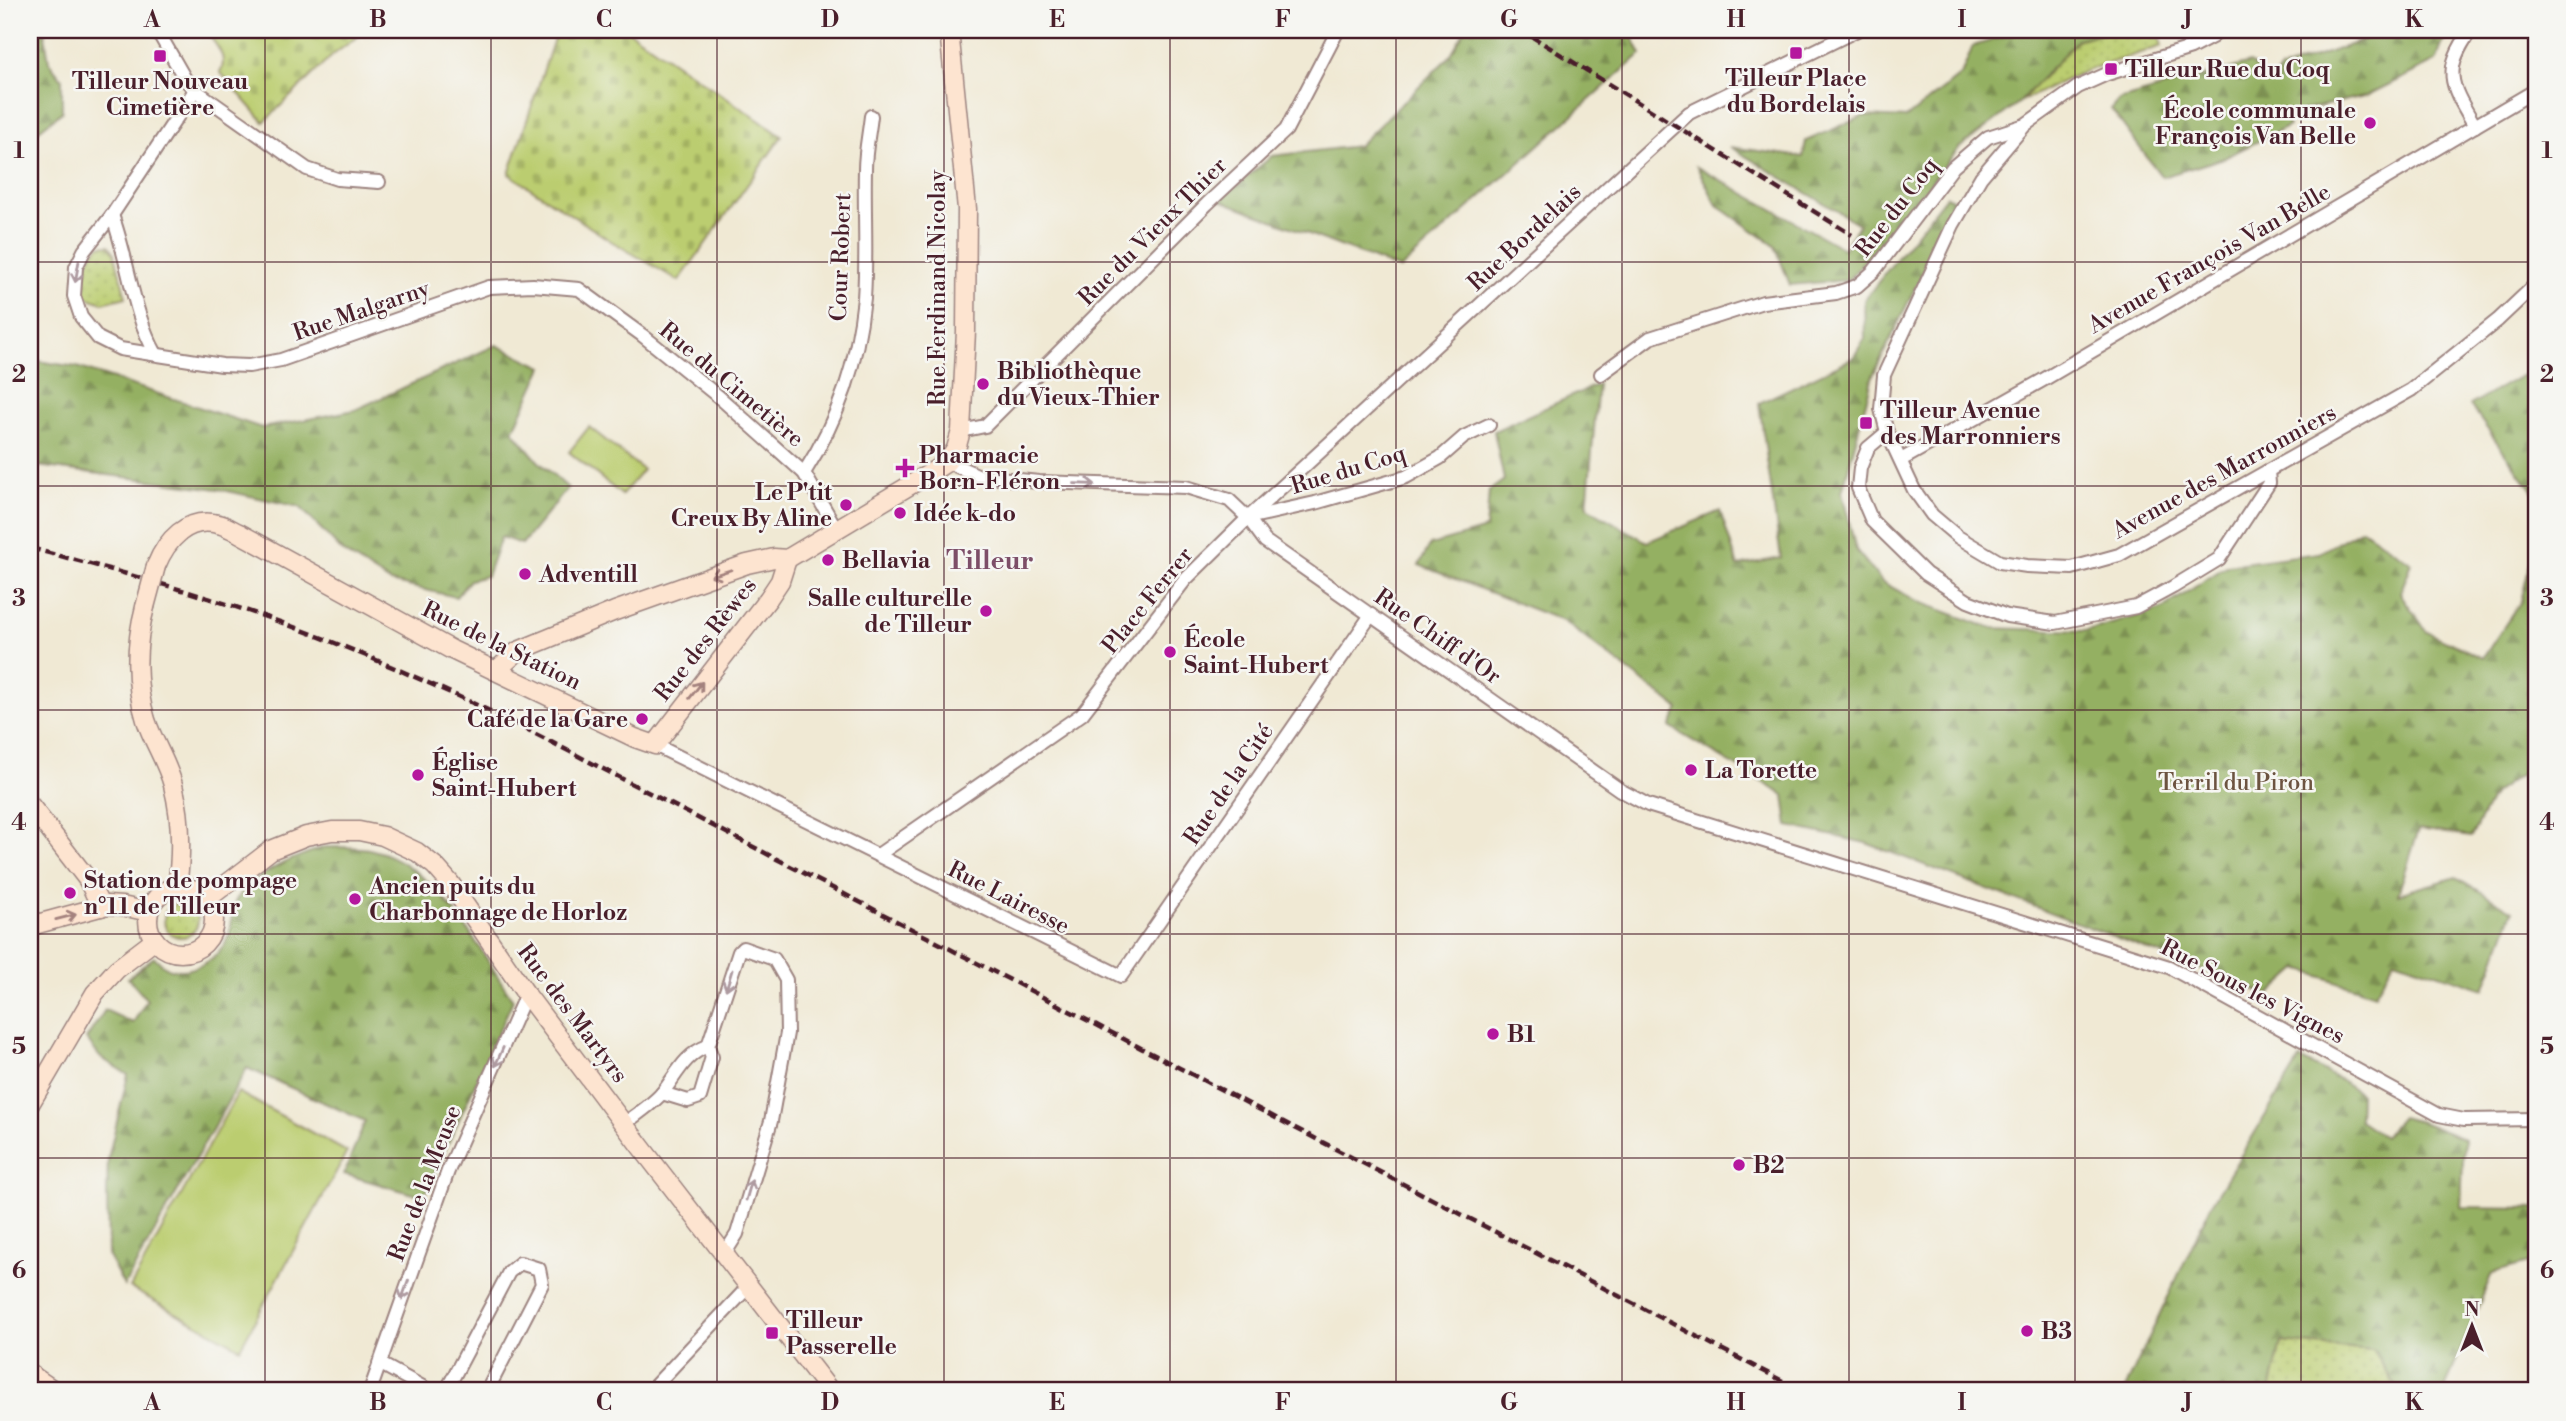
<svg xmlns="http://www.w3.org/2000/svg" width="2566" height="1421" viewBox="0 0 2566 1421" font-family="'Libre Bodoni',serif">
<style>
.grass{fill:url(#grass-dots);stroke:#82764e;stroke-width:2}
.forest{fill:url(#forest-firs);stroke:#6f6846;stroke-width:2}
.cemetery{fill:url(#cemetery-stones);stroke:#82764e;stroke-width:2}
.garden{fill:#bbcd70;stroke:#82764e;stroke-width:2}
.lines{fill:none;stroke-linecap:round;stroke-linejoin:round}
.street-casing{stroke:#9d8480;stroke-width:16}
.secondary-casing{stroke:#9d8480;stroke-width:21}
.street{stroke:#fff;stroke-width:12}
.secondary{stroke:#fde4d0;stroke-width:18}
.rail{stroke:#4a1f2b;stroke-width:4.5;stroke-dasharray:10 5;stroke-linecap:butt}
.secondary-bridge-casing{stroke:#9d8480;stroke-width:21;stroke-linecap:butt}
.secondary-bridge{stroke:#fde4d0;stroke-width:18}
.oneway{stroke:#ae9aa0}
.oneway2{stroke:#a4827e}
.grid{fill:none;stroke:#4a1f2b;stroke-width:2;stroke-opacity:0.55}
.poi-dot{fill:#b5179e;stroke:#f6f6f2;stroke-width:2.5}
.labels{text-anchor:middle;stroke-width:5;stroke-linejoin:round;paint-order:stroke}
.poi-label{font-size:23px;font-weight:bold;fill:#4a1f2b;stroke:#f6f6f2;text-anchor:start}
.street-label{font-size:23px;fill:#4a1f2b;stroke:#f6f6f2}
.park-label{font-size:23px;fill:#6c5340;stroke:#f6f6f2}
.quarter-label{font-size:26px;font-weight:bold;fill:#7d4e68;stroke:#f6f6f2}
.neatline{fill:none;stroke:#4a1f2b;stroke-width:2.5}
.grid-label{font-size:23px;text-anchor:middle;font-weight:bold;fill:#4a1f2b}
</style>
<defs>
<pattern id="grass-dots" width="8" height="8" patternUnits="userSpaceOnUse" patternTransform="scale(1.75)"><rect width="8" height="8" fill="#bbcd70"/><path d="M2 2h.1M6 6h.1" fill="none" stroke="#a2b061" stroke-width="1.8" stroke-linecap="round"/></pattern>
<pattern id="forest-firs" width="22" height="20" patternUnits="userSpaceOnUse" patternTransform="scale(1.75)"><rect width="22" height="20" fill="#94b062"/><path d="M5 1l3.5 6h-7zM16 11l3.5 6h-7z" fill="#7b8f51"/></pattern>
<pattern id="cemetery-stones" width="16" height="16" patternUnits="userSpaceOnUse" patternTransform="scale(1.75)"><rect width="16" height="16" fill="#bbcd70"/><path d="M2 7V4a2 2 0 0 1 4 0v3zM10 15v-3a2 2 0 0 1 4 0v3z" fill="#a2b061"/></pattern>
</defs>
<rect width="100%" height="100%" fill="#f6f6f2"/>
<filter id="ink" filterUnits="userSpaceOnUse"><feTurbulence type="fractalNoise" baseFrequency=".0143" numOctaves="2"/><feDisplacementMap in="SourceGraphic" scale="14" xChannelSelector="R" yChannelSelector="G"/><feConvolveMatrix kernelMatrix="1 2 1 2 8 2 1 2 1" color-interpolation-filters="sRGB"/></filter>
<filter id="wash" filterUnits="userSpaceOnUse"><feTurbulence type="fractalNoise" baseFrequency=".00686" numOctaves="4" result="noise"/><feDisplacementMap in="SourceGraphic" scale="28" xChannelSelector="R" yChannelSelector="G"/><feGaussianBlur stdDeviation="1.57" result="paint"/><feColorMatrix in="noise" values="0 0 0 0 0 0 0 0 0 0 0 0 0 0 0 0 0 1.4 0 .05"/><feComposite in="paint" operator="in"/></filter>
<g filter="url(#wash)">
<rect width="100%" height="100%" fill="#f0e9d4"/>
<g class="grass">
<path d="M 2119,30 L 2160,39 L 2162,46 L 2085,71 L 2021,101 L 2078,39 Z"/>
<path d="M 109,245 L 114,252 L 126,297 L 103,303 L 83,296 C 84,277 85,260 99,246 Z"/>
<circle cx="181" cy="920" r="17"/>
<path d="M 2281,1342 L 2373,1350 L 2399,1391 L 2270,1391 Z"/>
</g>
<g class="forest">
<path d="M 30,30 L 44,30 L 49,62 L 62,79 L 62,112 L 30,137 L 30,77 L 34,75 L 30,68 Z"/>
<path d="M 1465,30 L 1629,30 L 1641,54 L 1400,269 L 1220,200 L 1272,156 L 1358,146 L 1450,56 Z"/>
<path d="M 2019,30 L 2119,30 L 2078,39 L 2021,101 L 1959,148 L 1902,218 L 1848,280 L 1790,285 L 1775,246 L 1717,205 L 1697,167 L 1844,249 L 1859,224 L 1730,147 L 1803,157 L 1806,141 L 1864,116 L 1906,118 L 1961,75 L 1973,46 L 2016,33 Z"/>
<path d="M 2381,30 L 2453,30 L 2442,45 L 2436,61 L 2368,95 L 2305,110 L 2286,119 L 2289,126 L 2224,158 L 2162,177 L 2111,109 L 2119,100 L 2250,63 L 2272,79 L 2281,69 L 2361,41 Z"/>
<path d="M 1946,196 L 1957,201 L 1873,375 L 1842,492 L 1856,550 L 1882,582 L 1917,601 L 1990,628 L 2087,631 L 2162,609 L 2228,565 L 2319,553 L 2362,529 L 2412,563 L 2400,593 L 2427,632 L 2483,658 L 2521,601 L 2536,540 L 2536,764 L 2494,793 L 2471,837 L 2419,829 L 2398,894 L 2456,877 L 2513,911 L 2484,989 L 2395,959 L 2375,994 L 2298,969 L 2269,995 L 1866,843 L 1788,826 L 1784,795 L 1670,727 L 1679,709 L 1563,621 L 1419,565 L 1430,545 L 1486,529 L 1489,491 L 1504,480 L 1494,431 L 1598,384 L 1587,507 L 1647,542 L 1720,511 L 1738,566 L 1781,558 L 1759,403 L 1853,358 L 1865,338 L 1864,300 Z"/>
<path d="M 496,345 L 543,367 L 513,431 L 538,461 L 568,488 L 522,544 L 501,537 L 487,576 L 470,580 L 456,597 L 390,582 L 343,552 L 300,507 L 218,489 L 30,465 L 30,360 L 77,367 L 262,428 L 355,410 Z"/>
<path d="M 2536,375 L 2536,506 L 2534,493 L 2470,405 L 2521,376 Z"/>
<path d="M 325,847 C 340,848 359,846 373,850 C 438,866 478,948 513,1000 L 424,1197 L 344,1174 L 365,1121 L 247,1068 L 124,1286 L 108,1255 L 107,1192 L 108,1159 L 128,1075 L 100,1057 L 86,1039 L 105,1010 L 133,1023 L 147,1000 L 128,978 L 154,957 C 159,961 165,968 171,969 C 194,974 219,959 228,938 C 236,919 224,910 245,889 C 268,867 296,857 325,847 Z"/>
<path d="M 2300,1059 L 2346,1083 L 2360,1094 L 2359,1120 L 2384,1137 L 2401,1117 L 2418,1121 L 2464,1139 L 2461,1207 L 2536,1208 L 2536,1261 L 2492,1273 L 2444,1391 L 2399,1391 L 2373,1350 L 2281,1342 L 2270,1391 L 2124,1391 L 2213,1201 Z"/>
</g>
<g class="cemetery">
<path d="M 205,30 L 366,30 L 333,55 L 264,122 L 220,72 C 230,57 213,42 205,30 Z"/>
<path d="M 557,30 L 627,30 L 782,136 L 679,281 L 611,241 L 509,174 Z"/>
</g>
<g class="garden">
<path d="M 589,427 L 643,470 L 622,495 L 569,452 Z"/>
<path d="M 238,1092 L 347,1152 L 240,1348 L 130,1288 Z"/>
</g>
</g>
<g filter="url(#ink)">
<g class="lines">
<g class="street-casing">
<g id="street">
<path d="M 157,30 L 185,79 L 195,90 L 307,169 L 337,179 L 379,182"/>
<path d="M 2220,30 L 2212,37 L 2191,48 L 2107,74 L 2078,87 L 2025,125 L 1981,177 L 1953,225 L 1884,375 L 1881,409 L 1887,432 L 1914,490 L 1932,515 L 1958,537 L 2000,562 L 2027,566 L 2072,568 L 2119,555 L 2411,390 L 2498,320 L 2536,284"/>
<path d="M 2471,30 C 2441,72 2451,85 2475,126"/>
<path d="M 195,90 L 112,215 L 84,251 L 76,267 L 74,296 L 81,317 L 98,338 L 120,349 L 222,365 L 249,366 L 281,360 L 489,287 L 533,285 L 579,289 L 642,335 L 719,397 L 804,473 L 837,530"/>
<path d="M 112,215 C 129,261 132,312 156,354"/>
<path d="M 1601,374 L 1650,338 L 1763,302 L 1836,293 L 1857,286 L 1874,271 L 1953,167 L 1988,137 L 2022,126"/>
<path d="M 961,431 L 985,426 L 1207,204 L 1286,130 L 1338,30"/>
<path d="M 1887,432 L 1868,448 L 1860,468 L 1858,488 L 1872,521 L 1926,574 L 1968,601 L 2007,616 L 2055,623 L 2136,607 L 2173,587 L 2219,559 L 2269,483 L 2268,471"/>
<path d="M 1901,460 L 2043,380 L 2536,90"/>
<path d="M 947,462 L 980,476 L 1039,482 L 1186,487 L 1229,500 L 1248,518 L 1265,541 L 1620,790 L 1648,805 L 2169,967 L 2439,1115 L 2464,1120 L 2536,1119"/>
<path d="M 804,473 C 840,416 857,364 864,298 C 867,255 864,212 865,169 C 865,152 869,134 871,116"/>
<path d="M 1252,517 L 1315,503 L 1406,477 L 1440,458 L 1464,437 L 1489,425"/>
<path d="M 655,745 L 1121,976 L 1371,615"/>
<path d="M 878,855 L 1082,714 L 1185,580 L 1248,518 L 1689,113 L 1857,30"/>
<path d="M 662,1093 L 688,1101 L 700,1097 L 712,1057 L 708,1046"/>
<path d="M 624,1124 C 637,1114 653,1104 663,1092 C 677,1074 685,1054 708,1046 L 739,952 L 743,948 L 774,959 L 786,980 L 787,1033 L 771,1121 L 737,1234 L 725,1253"/>
<path d="M 379,1363 L 430,1391"/>
<path d="M 370,1391 L 448,1171 L 526,994"/>
<path d="M 446,1391 L 509,1272 L 520,1263 L 539,1269 L 542,1284 L 487,1391"/>
<path d="M 650,1391 L 749,1286"/>
</g>
</g>
<g class="secondary-casing">
<g id="secondary">
<path d="M 156,566 C 166,541 187,516 218,524 C 225,525 232,530 239,533 L 452,650 L 635,738 L 655,745 L 768,599 L 780,581 L 787,559"/>
<path d="M 145,607 C 135,645 134,682 146,720 C 153,742 167,762 173,785 C 182,820 182,852 177,887"/>
<path d="M 497,670 L 518,651 L 615,611 L 747,564 L 774,558 L 787,559 L 927,475 L 947,462 L 956,449 L 961,431 L 966,331 L 967,209 L 949,30"/>
<path d="M 30,805 L 88,880 L 101,907"/>
<circle cx="181" cy="920" r="33"/>
<path d="M 207,899 L 271,850 L 306,836 L 332,831 L 359,831 L 383,836 L 417,852 L 435,866 L 450,883 L 526,994 L 641,1147 L 830,1391"/>
<path d="M 30,926 L 107,905 L 122,906 L 149,912"/>
<path d="M 30,1104 L 95,993 L 117,969 L 155,940"/>
<path d="M 30,1374 L 55,1391"/>
</g>
</g>
<use href="#street" class="street"/>
<use href="#secondary" class="secondary"/>
<g class="rail">
<path d="M 1531,36 L 1852,235"/>
<path d="M 30,548 C 133,575 236,603 335,643 C 392,666 449,692 505,718 L 1802,1391"/>
<path d="M 2535,670 L 2536,671"/>
</g>
<g class="secondary-bridge-casing">
<path id="secondary-bridge" d="M 145,607 L 156,566"/>
</g>
<use href="#secondary-bridge" class="secondary-bridge"/>
</g>
<defs><path id="oneway-shaft" d="M-6 0H5M1.5-3L5.5 0L1.5 3" fill="none" stroke-width="1.6" stroke-linecap="round" stroke-linejoin="round" transform="scale(1.75)"/></defs>
<g class="oneway">
<use href="#oneway-shaft" transform="translate(77 272) rotate(100)"/>
<use href="#oneway-shaft" transform="translate(1085 484) rotate(2)"/>
<use href="#oneway-shaft" transform="translate(729 980) rotate(107)"/>
<use href="#oneway-shaft" transform="translate(499 1057) rotate(114)"/>
<use href="#oneway-shaft" transform="translate(749 1190) rotate(-74)"/>
<use href="#oneway-shaft" transform="translate(405 1290) rotate(110)"/>
</g>
<g class="oneway2">
<use href="#oneway-shaft" transform="translate(721 573) rotate(162)"/>
<use href="#oneway-shaft" transform="translate(696 690) rotate(-52)"/>
<use href="#oneway-shaft" transform="translate(66 917) rotate(-14)"/>
</g>
</g>
<path class="grid" d="M 265,30 L 265,1391M 491,30 L 491,1391M 717,30 L 717,1391M 944,30 L 944,1391M 1170,30 L 1170,1391M 1396,30 L 1396,1391M 1622,30 L 1622,1391M 1849,30 L 1849,1391M 2075,30 L 2075,1391M 2301,30 L 2301,1391M 30,262 L 2536,262M 30,486 L 2536,486M 30,710 L 2536,710M 30,934 L 2536,934M 30,1158 L 2536,1158"/>
<g class="poi-dot">
<rect x="1789" y="46" width="14" height="14" rx="3.5"/>
<rect x="153" y="49" width="14" height="14" rx="3.5"/>
<rect x="2104" y="62" width="14" height="14" rx="3.5"/>
<circle cx="2370" cy="123" r="7"/>
<circle cx="983" cy="384" r="7"/>
<rect x="1859" y="416" width="14" height="14" rx="3.5"/>
<path d="M901.5 457.5h7v7h7v7h-7v7h-7v-7h-7v-7h7z"/>
<circle cx="846" cy="505" r="7"/>
<circle cx="900" cy="513" r="7"/>
<circle cx="828" cy="560" r="7"/>
<circle cx="525" cy="574" r="7"/>
<circle cx="986" cy="611" r="7"/>
<circle cx="1170" cy="652" r="7"/>
<circle cx="642" cy="719" r="7"/>
<circle cx="1691" cy="770" r="7"/>
<circle cx="418" cy="775" r="7"/>
<circle cx="70" cy="893" r="7"/>
<circle cx="355" cy="899" r="7"/>
<circle cx="1493" cy="1034" r="7"/>
<circle cx="1739" cy="1165" r="7"/>
<circle cx="2027" cy="1331" r="7"/>
<rect x="765" y="1326" width="14" height="14" rx="3.5"/>
</g>
<g class="labels">
<g class="poi-label">
<text x="2125" y="77">Tilleur Rue du Coq</text>
<text x="1796" y="86" text-anchor="middle">Tilleur Place<tspan x="1796" dy="26">du Bordelais</tspan></text>
<text x="160" y="89" text-anchor="middle">Tilleur Nouveau<tspan x="160" dy="26">Cimetière</tspan></text>
<text x="2356" y="118" text-anchor="end">École communale<tspan x="2356" dy="26">François Van Belle</tspan></text>
<text x="997" y="379">Bibliothèque<tspan x="997" dy="26">du Vieux-Thier</tspan></text>
<text x="1880" y="418">Tilleur Avenue<tspan x="1880" dy="26">des Marronniers</tspan></text>
<text x="919" y="463">Pharmacie<tspan x="919" dy="26">Born-Fléron</tspan></text>
<text x="832" y="500" text-anchor="end">Le P'tit<tspan x="832" dy="26">Creux By Aline</tspan></text>
<text x="914" y="521">Idée k-do</text>
<text x="842" y="568">Bellavia</text>
<text x="539" y="582">Adventill</text>
<text x="972" y="606" text-anchor="end">Salle culturelle<tspan x="972" dy="26">de Tilleur</tspan></text>
<text x="1184" y="647">École<tspan x="1184" dy="26">Saint-Hubert</tspan></text>
<text x="628" y="727" text-anchor="end">Café de la Gare</text>
<text x="432" y="770">Église<tspan x="432" dy="26">Saint-Hubert</tspan></text>
<text x="1705" y="778">La Torette</text>
<text x="84" y="888">Station de pompage<tspan x="84" dy="26">n°11 de Tilleur</tspan></text>
<text x="369" y="894">Ancien puits du<tspan x="369" dy="26">Charbonnage de Horloz</tspan></text>
<text x="1507" y="1042">B1</text>
<text x="1753" y="1173">B2</text>
<text x="786" y="1328">Tilleur<tspan x="786" dy="26">Passerelle</tspan></text>
<text x="2041" y="1339">B3</text>
</g>
<g class="street-label">
<text transform="translate(1896 207) rotate(-52)" y="8">Rue du Coq</text>
<text transform="translate(1152 231) rotate(-45)" y="8">Rue du Vieux Thier</text>
<text transform="translate(1524 237) rotate(-43)" y="8">Rue Bordelais</text>
<text transform="translate(840 257) rotate(-88)" y="8">Cour Robert</text>
<text transform="translate(2209 258) rotate(-30)" y="8">Avenue François Van Belle</text>
<text transform="translate(937 288) rotate(-90)" y="8">Rue Ferdinand Nicolay</text>
<text transform="translate(361 310) rotate(-19)" y="8">Rue Malgarny</text>
<text transform="translate(732 384) rotate(40)" y="8">Rue du Cimetière</text>
<text transform="translate(1348 469) rotate(-17)" y="8">Rue du Coq</text>
<text transform="translate(2224 471) rotate(-29)" y="8">Avenue des Marronniers</text>
<text transform="translate(1147 600) rotate(-51)" y="8">Place Ferrer</text>
<text transform="translate(1438 636) rotate(35)" y="8">Rue Chiff d'Or</text>
<text transform="translate(705 639) rotate(-52)" y="8">Rue des Rèwes</text>
<text transform="translate(502 645) rotate(26)" y="8">Rue de la Station</text>
<text transform="translate(1228 784) rotate(-56)" y="8">Rue de la Cité</text>
<text transform="translate(1009 897) rotate(27)" y="8">Rue Lairesse</text>
<text transform="translate(2253 991) rotate(27)" y="8">Rue Sous les Vignes</text>
<text transform="translate(573 1013) rotate(53)" y="8">Rue des Martyrs</text>
<text transform="translate(424 1183) rotate(-69)" y="8">Rue de la Meuse</text>
</g>
<g class="park-label">
<text x="2236" y="790">Terril du Piron</text>
</g>
<g class="quarter-label">
<text x="990" y="569">Tilleur</text>
</g>
</g>
<rect width="2566" height="1421" fill="none" stroke="#f6f6f2" stroke-width="77"/>
<g transform="translate(2472 1326)" stroke="#f6f6f2" stroke-width="5" paint-order="stroke">
<path d="M0-5L12 26L0 18L-12 26Z" fill="#4a1f2b"/>
<text y="-10" font-size="19" font-weight="bold" text-anchor="middle" fill="#4a1f2b">N</text>
</g>
<rect x="38" y="38" width="2490" height="1344" class="neatline"/>
<g class="grid-label">
<text x="152" y="27">A</text>
<text x="378" y="27">B</text>
<text x="604" y="27">C</text>
<text x="830" y="27">D</text>
<text x="1057" y="27">E</text>
<text x="1283" y="27">F</text>
<text x="1509" y="27">G</text>
<text x="1736" y="27">H</text>
<text x="1962" y="27">I</text>
<text x="2188" y="27">J</text>
<text x="2414" y="27">K</text>
<text x="19" y="158">1</text>
<text x="2547" y="158">1</text>
<text x="19" y="382">2</text>
<text x="2547" y="382">2</text>
<text x="19" y="606">3</text>
<text x="2547" y="606">3</text>
<text x="19" y="830">4</text>
<text x="2547" y="830">4</text>
<text x="19" y="1054">5</text>
<text x="2547" y="1054">5</text>
<text x="19" y="1278">6</text>
<text x="2547" y="1278">6</text>
<text x="152" y="1410">A</text>
<text x="378" y="1410">B</text>
<text x="604" y="1410">C</text>
<text x="830" y="1410">D</text>
<text x="1057" y="1410">E</text>
<text x="1283" y="1410">F</text>
<text x="1509" y="1410">G</text>
<text x="1736" y="1410">H</text>
<text x="1962" y="1410">I</text>
<text x="2188" y="1410">J</text>
<text x="2414" y="1410">K</text>
</g>
</svg>
